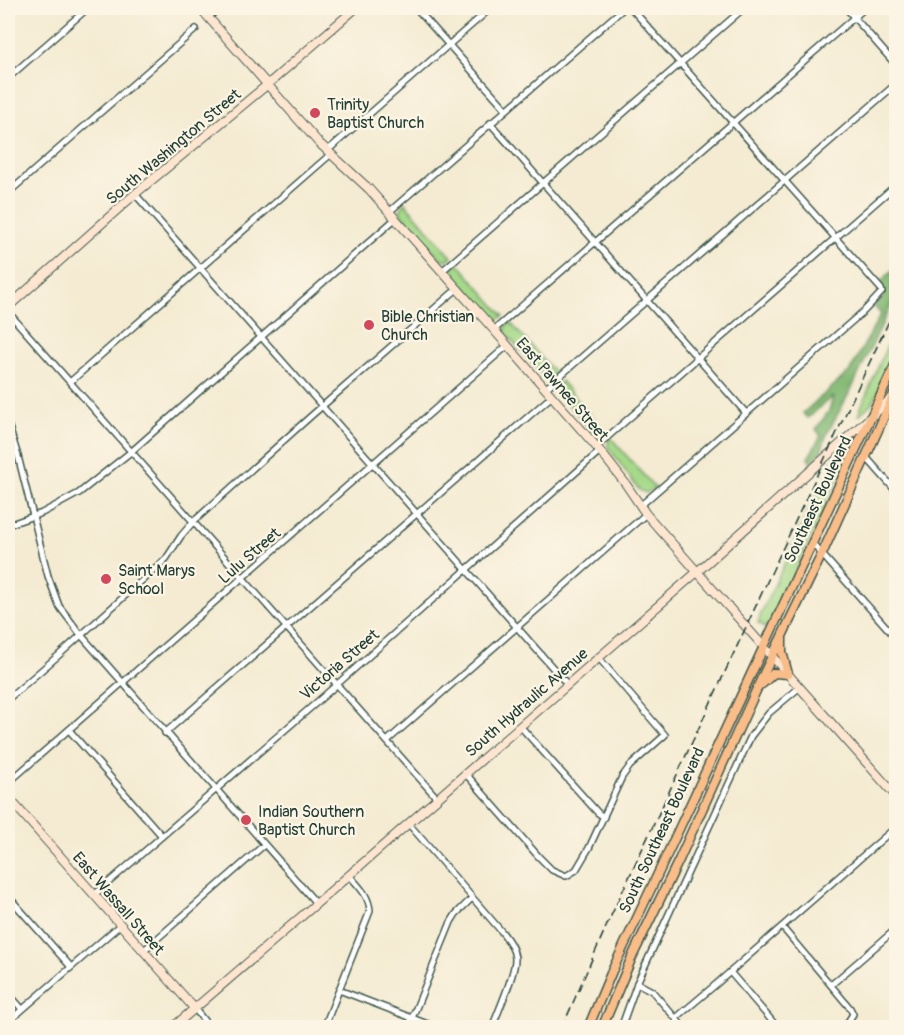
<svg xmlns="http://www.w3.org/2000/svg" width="904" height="1035" viewBox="0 0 904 1035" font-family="Pangolin,sans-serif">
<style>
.green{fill:#a6d989;stroke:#628b5e;stroke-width:1.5}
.forest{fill:#84b975;stroke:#527b54;stroke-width:1.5}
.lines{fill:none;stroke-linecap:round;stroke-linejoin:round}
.street-casing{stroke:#3f574c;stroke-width:8}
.secondary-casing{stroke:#3f574c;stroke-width:10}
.primary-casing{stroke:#3f574c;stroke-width:11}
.street{stroke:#fff;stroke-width:5}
.secondary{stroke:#fde5d0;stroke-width:8}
.primary{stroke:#f9bd89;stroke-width:8}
.rail{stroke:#1f3d34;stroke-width:1.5;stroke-dasharray:9 4.5;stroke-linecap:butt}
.poi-dot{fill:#d1495b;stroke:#fcf5e5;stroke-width:2}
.labels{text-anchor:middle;stroke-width:4.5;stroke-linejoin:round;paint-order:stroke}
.poi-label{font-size:16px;fill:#1f3d34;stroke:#fcf5e5;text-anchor:start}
.street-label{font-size:16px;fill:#1f3d34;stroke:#fcf5e5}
</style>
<rect width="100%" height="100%" fill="#fcf5e5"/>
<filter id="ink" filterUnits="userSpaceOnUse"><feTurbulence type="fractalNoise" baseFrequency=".0167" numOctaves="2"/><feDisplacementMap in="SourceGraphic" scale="12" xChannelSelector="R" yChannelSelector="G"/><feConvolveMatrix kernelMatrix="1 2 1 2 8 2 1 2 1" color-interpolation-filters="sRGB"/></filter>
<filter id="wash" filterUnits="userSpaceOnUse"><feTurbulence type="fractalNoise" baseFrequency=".008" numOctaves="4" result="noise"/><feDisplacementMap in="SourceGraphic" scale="24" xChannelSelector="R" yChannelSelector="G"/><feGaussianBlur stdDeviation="1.35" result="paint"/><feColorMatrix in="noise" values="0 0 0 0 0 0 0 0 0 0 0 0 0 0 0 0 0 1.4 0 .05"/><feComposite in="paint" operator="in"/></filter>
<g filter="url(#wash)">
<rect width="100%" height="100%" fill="#f4ebd2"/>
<g class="green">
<path d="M 405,203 L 452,257 L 447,260 L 441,259 L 402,215 L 400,210 Z"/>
<path d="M 457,262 L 504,316 L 496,320 L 493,318 L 454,275 L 452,268 Z"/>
<path d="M 509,321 L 557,375 L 549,379 L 546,379 L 507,335 L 505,329 Z"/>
<path d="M 896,325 L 896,349 L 877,395 L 871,404 L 859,415 L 859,412 C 872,383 883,354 896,325 Z"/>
<path d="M 561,381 L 606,433 L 602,435 L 595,435 L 559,393 L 557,387 Z"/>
<path d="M 611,438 L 655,488 L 646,493 L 639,490 L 608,447 L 608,441 Z"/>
<path d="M 857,440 L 769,626 L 764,628 L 763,625 L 758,623 L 761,613 L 817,495 L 822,488 L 833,465 L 830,463 L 854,441 Z"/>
</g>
<path class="forest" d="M 896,267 L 896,294 L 853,386 L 826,436 L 821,452 L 811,462 L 808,458 L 821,436 L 816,429 L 829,411 L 833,397 C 823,402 817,412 807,418 L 803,413 L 850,371 L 881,314 L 874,306 L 883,297 L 884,293 L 880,282 Z"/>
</g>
<g filter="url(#ink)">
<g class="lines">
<g class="street-casing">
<g id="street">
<path d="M 416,8 L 506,109"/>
<path d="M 631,8 L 881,289 L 882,292 L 865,310 L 640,506"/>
<path d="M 846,8 L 896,65"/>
<path d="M 208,17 L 220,8"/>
<path d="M 8,78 L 88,8"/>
<path d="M 490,123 L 746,413"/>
<path d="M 327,151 L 491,8"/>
<path d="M 8,193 L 196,29"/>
<path d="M 135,194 L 567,684"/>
<path d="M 389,212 L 624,8"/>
<path d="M 442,271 L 744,8"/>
<path d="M 8,312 L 437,798"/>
<path d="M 494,330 L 865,8"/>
<path d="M 70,382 L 331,154"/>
<path d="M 545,389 L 896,84"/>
<path d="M 8,424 L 18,456 L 48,576 L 59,606 L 81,635 L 316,903"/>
<path d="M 596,447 L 896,185"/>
<path d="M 866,457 L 896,491"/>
<path d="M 8,525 L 42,513 L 79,493 L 132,451 L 395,219"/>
<path d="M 812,543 L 896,638"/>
<path d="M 8,699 L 59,655 L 166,559 L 181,536 L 193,522 L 311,416 L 457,289"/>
<path d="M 520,726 L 598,813 L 604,817"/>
<path d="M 69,730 L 162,836"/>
<path d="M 165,733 L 552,396"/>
<path d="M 387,741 L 646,514"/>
<path d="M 465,773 L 539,857 L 552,870 L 566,876 L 576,870 L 589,848 L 622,777 L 630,766 L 665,735 L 598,657"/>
<path d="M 8,783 L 507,346"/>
<path d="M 408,823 L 502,932 C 508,940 514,948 515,958 C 516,973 498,1011 492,1028"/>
<path d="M 94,895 L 316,703 L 600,451"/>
<path d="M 8,896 L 71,967"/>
<path d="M 782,927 L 850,1008 L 853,1014 L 844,1028"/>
<path d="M 143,951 L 264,845"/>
<path d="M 730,972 L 778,1028"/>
<path d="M 637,983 L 652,991 L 684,1028"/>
<path d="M 831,985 L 896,929"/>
<path d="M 339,990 L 438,1028"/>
<path d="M 8,993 L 22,1009"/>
<path d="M 194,1008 L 210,1028"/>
<path d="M 676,1018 L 714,986 L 896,827"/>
<path d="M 8,1022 L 120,925"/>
<path d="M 324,1028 L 370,911 C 369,895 359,887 349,875"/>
<path d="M 408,1028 L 451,922 L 456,914 L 472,898"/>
<path d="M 621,1028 L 637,983 L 751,736 L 769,713 L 800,687"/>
</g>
</g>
<g class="secondary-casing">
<g id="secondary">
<path d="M 200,8 L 318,142 L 369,189 L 494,330 L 600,451 L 625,483 L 646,514 L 896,796"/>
<path d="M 8,307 L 135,194 L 267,85 L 356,8"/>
<path d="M 8,797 L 194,1008"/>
<path d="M 172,1028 L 331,891 L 697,572 L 893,397"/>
</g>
</g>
<g class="primary-casing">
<g id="primary">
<path d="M 762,684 L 774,673 L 788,674 L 782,652 L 782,639"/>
<path d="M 588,1028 L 612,971 L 665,859 L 896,363"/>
<path d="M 602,1028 L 632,957 L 679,860 L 765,671 L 822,554 L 896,390"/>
</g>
</g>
<use href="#street" class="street"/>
<use href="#secondary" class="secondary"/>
<use href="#primary" class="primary"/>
<g class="rail">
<path d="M 8,9 L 11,8"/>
<path d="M 562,1028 L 610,918 L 896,306"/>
</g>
</g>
</g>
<g class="poi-dot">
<circle cx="315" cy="113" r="6"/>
<circle cx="369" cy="325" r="6"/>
<circle cx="106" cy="579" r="6"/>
<circle cx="246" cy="820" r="6"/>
</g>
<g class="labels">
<g class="poi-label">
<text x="327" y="110">Trinity<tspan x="327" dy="18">Baptist Church</tspan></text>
<text x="381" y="322">Bible Christian<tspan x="381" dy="18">Church</tspan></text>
<text x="118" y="576">Saint Marys<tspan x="118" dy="18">School</tspan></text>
<text x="258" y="817">Indian Southern<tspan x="258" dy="18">Baptist Church</tspan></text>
</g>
<g class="street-label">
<text transform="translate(173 146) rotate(-40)" y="6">South Washington Street</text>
<text transform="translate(563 389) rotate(49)" y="6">East Pawnee Street</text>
<text transform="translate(817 499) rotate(-65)" y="6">Southeast Boulevard</text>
<text transform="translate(249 555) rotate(-41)" y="6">Lulu Street</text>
<text transform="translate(339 664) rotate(-41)" y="6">Victoria Street</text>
<text transform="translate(526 702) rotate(-41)" y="6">South Hydraulic Avenue</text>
<text transform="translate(661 830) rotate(-65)" y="6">South Southeast Boulevard</text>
<text transform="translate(119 903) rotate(49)" y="6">East Wassall Street</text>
</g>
</g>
<rect width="904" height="1035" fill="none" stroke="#fcf5e5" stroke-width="30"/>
</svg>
